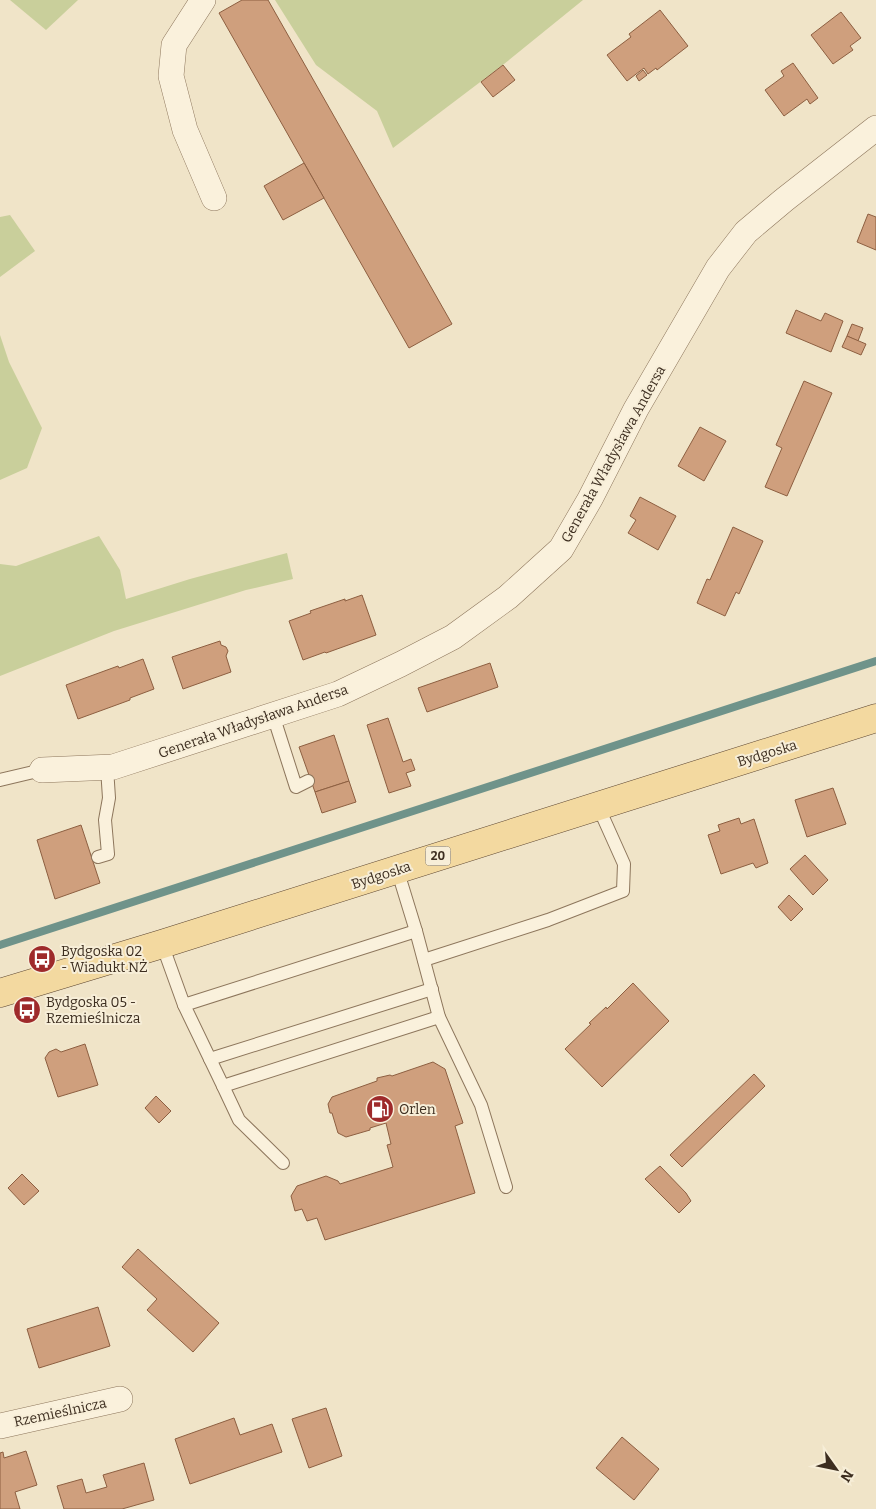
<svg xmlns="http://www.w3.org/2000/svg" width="876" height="1509" viewBox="0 0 876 1509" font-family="Bitter,serif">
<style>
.green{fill:#c9cf9b}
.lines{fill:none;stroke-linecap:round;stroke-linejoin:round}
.stream{stroke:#6f938a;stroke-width:8}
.building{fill:#cf9f7d;stroke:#8d5f41}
.service-casing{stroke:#8d765c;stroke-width:14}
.minor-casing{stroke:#8d765c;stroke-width:26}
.primary-casing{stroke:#5b4430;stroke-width:29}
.service{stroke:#faf1dc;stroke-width:12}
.minor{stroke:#faf1dc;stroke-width:25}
.primary{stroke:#f3d9a0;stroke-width:28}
.labels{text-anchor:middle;stroke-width:4;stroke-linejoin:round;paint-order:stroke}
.shield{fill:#f7eed8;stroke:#756857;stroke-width:1}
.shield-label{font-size:12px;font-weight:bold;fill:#3d2e20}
.street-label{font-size:14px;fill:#3d2e20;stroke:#f7eed8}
.poi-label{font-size:14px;fill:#3d2e20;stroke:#f7eed8;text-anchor:start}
</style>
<rect width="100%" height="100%" fill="#f0e4c8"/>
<g class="green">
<path d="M 10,0 L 78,0 L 46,30 Z"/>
<path d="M 275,0 L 583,0 L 504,64 L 393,148 L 377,111 L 316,65 Z"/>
<path d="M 10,215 L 35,251 L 0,277 L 0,217 Z"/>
<path d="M 0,335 L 9,362 L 42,428 L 27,468 L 0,480 Z"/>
<path d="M 99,536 L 120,570 L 126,599 L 190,579 L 287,553 L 293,579 L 246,590 L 114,631 L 0,676 L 0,564 L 16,566 Z"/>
</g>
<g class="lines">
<path class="stream" d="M 0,945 L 876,661"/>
</g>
<g class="building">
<path d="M 242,0 L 268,0 L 452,324 L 409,348 L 219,13 Z"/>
<path d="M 660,10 L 688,46 L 657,70 L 656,68 L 648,74 L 644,68 L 627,81 L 607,55 L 631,37 L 629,34 Z"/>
<path d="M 841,12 L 861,38 L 850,46 L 853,50 L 833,64 L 811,35 Z"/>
<path d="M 793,63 L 818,98 L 810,104 L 807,99 L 784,116 L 765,90 L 784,76 L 781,71 Z"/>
<path d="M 503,65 L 515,80 L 493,97 L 481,82 Z"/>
<path d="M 643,70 L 647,75 L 639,81 L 636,76 Z"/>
<path d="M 304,163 L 324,198 L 283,220 L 264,186 Z"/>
<path d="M 868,214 L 876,217 L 876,250 L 857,242 Z"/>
<path d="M 796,310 L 821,321 L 825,313 L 843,321 L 831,352 L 786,333 Z"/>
<path d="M 852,324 L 863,328 L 858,341 L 847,336 Z"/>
<path d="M 847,336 L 866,344 L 861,355 L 842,347 Z"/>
<path d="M 804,381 L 832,393 L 787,496 L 765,487 L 782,448 L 776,445 Z"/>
<path d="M 700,427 L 726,441 L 704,481 L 678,466 Z"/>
<path d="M 640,497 L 676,516 L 658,550 L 628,533 L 636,520 L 630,516 Z"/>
<path d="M 733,527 L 763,541 L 739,594 L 736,592 L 725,616 L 697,603 L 707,579 L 710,580 Z"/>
<path d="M 362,595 L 376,635 L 326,653 L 325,652 L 303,660 L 289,621 L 311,613 L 310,611 L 345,599 L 345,601 Z"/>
<path d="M 220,641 L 221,645 L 226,647 L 228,651 L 226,656 L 231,672 L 183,689 L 172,657 Z"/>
<path d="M 143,659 L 154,689 L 130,698 L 130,700 L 78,719 L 66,685 L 118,666 L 119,668 Z"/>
<path d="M 490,663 L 498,687 L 427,712 L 418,688 Z"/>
<path d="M 388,718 L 403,762 L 411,759 L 415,770 L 406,773 L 411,786 L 389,793 L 367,725 Z"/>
<path d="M 334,735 L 349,781 L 315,792 L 299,747 Z"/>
<path d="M 349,781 L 356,802 L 322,813 L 315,792 Z"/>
<path d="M 833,788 L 846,824 L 807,837 L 795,800 Z"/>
<path d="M 739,818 L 741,824 L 754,819 L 768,863 L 756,868 L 753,863 L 721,874 L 708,835 L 720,831 L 718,825 Z"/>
<path d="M 81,825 L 100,883 L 55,899 L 37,840 Z"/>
<path d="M 805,855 L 828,880 L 813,895 L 790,869 Z"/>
<path d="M 789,895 L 803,909 L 791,921 L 778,907 Z"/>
<path d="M 633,983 L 669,1021 L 602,1087 L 565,1049 L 591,1024 L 589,1023 L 606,1007 L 607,1009 Z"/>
<path d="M 85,1044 L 98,1085 L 58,1097 L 45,1058 L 49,1052 L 56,1049 L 61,1052 Z"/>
<path d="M 433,1062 L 445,1069 L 463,1123 L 455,1126 L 475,1193 L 325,1240 L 317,1218 L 307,1221 L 302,1209 L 295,1211 L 291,1196 L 297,1186 L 326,1176 L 338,1181 L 340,1184 L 393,1167 L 387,1145 L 391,1144 L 386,1123 L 370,1128 L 370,1130 L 346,1137 L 338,1133 L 332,1113 L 330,1113 L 328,1104 L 332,1097 L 377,1081 L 377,1078 L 390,1075 L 392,1076 Z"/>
<path d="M 754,1074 L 765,1086 L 682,1167 L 670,1155 Z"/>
<path d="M 156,1096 L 171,1111 L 159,1123 L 145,1108 Z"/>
<path d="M 660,1166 L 686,1193 L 691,1201 L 679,1213 L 645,1179 Z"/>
<path d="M 22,1174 L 39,1191 L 24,1205 L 8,1188 Z"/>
<path d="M 138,1249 L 219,1323 L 193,1352 L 147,1310 L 157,1299 L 122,1267 Z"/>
<path d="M 98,1307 L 110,1346 L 39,1368 L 27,1329 Z"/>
<path d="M 326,1408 L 342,1456 L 309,1468 L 292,1419 Z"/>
<path d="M 234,1418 L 240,1435 L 272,1424 L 282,1452 L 190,1484 L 175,1439 Z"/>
<path d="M 622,1437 L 659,1469 L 634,1500 L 596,1468 Z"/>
<path d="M 26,1451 L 37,1485 L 15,1492 L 20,1509 L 0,1509 L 0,1453 L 3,1452 L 4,1458 Z"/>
<path d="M 144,1463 L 154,1500 L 122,1509 L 64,1509 L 57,1486 L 82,1479 L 86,1493 L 107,1487 L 103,1475 Z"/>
</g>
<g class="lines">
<g class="service-casing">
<g id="service">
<path d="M 273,715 L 296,787 L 308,781"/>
<path d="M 0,780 L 42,770"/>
<path d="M 98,857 L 108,854 L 105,820 L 109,798 L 107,768"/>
<path d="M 397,869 L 416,931 L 439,1017 L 481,1105 L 506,1187"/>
<path d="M 162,944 L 184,1005 L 416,931"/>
<path d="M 424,960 L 548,920 L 623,891 L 624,864 L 598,806"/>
<path d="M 184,1005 L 210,1059 L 432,989"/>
<path d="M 210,1059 L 223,1086 L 439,1017"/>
<path d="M 223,1086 L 239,1120 L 283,1163"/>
</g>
</g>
<g class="minor-casing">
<g id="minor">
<path d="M 203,0 L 174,45 L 171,76 L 185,130 L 214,198"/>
<path d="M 42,770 L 113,767 L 338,694 L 401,664 L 453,637 L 508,597 L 561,549 L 590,499 L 636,409 L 718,268 L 746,232 L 784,200 L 876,128"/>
<path d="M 0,1426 L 120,1399"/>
</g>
</g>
<g class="primary-casing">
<path id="primary" d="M 0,993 L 162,944 L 876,718"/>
</g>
<use href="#service" class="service"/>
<use href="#minor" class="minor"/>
<use href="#primary" class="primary"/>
</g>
<defs>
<g id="bus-disc" transform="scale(1.4375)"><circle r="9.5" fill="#9e2a2b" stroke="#f7eed8"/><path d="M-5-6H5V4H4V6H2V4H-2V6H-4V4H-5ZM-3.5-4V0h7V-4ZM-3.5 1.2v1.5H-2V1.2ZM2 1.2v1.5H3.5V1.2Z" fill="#fff"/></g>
<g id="fuel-disc" transform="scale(1.4375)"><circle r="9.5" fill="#9e2a2b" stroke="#f7eed8"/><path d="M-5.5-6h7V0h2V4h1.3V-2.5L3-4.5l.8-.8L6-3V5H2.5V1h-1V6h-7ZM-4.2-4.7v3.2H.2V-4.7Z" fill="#fff"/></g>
</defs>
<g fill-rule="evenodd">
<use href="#bus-disc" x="42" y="959"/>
<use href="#bus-disc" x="27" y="1010"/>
<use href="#fuel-disc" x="380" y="1109"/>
</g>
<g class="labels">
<rect class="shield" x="425.5" y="846.5" width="25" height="19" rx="4"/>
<g class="shield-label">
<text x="438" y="860">20</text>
</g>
<g class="street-label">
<text transform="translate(613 454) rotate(-61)" y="5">Generała Władysława Andersa</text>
<text transform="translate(253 721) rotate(-19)" y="5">Generała Władysława Andersa</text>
<text transform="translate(767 753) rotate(-17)" y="5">Bydgoska</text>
<text transform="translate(381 875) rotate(-18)" y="5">Bydgoska</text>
<text transform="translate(60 1412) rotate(-12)" y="5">Rzemieślnicza</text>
</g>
<g class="poi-label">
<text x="61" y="956">Bydgoska 02<tspan x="61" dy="16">- Wiadukt NŻ</tspan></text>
<text x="46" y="1007">Bydgoska 05 -<tspan x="46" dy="16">Rzemieślnicza</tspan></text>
<text x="399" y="1114">Orlen</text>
</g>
</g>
<g transform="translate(836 1469) rotate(123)" stroke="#f7eed8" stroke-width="4" paint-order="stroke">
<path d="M0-4L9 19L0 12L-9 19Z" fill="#3d2e20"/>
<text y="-8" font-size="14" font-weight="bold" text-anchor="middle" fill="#3d2e20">N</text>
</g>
</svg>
